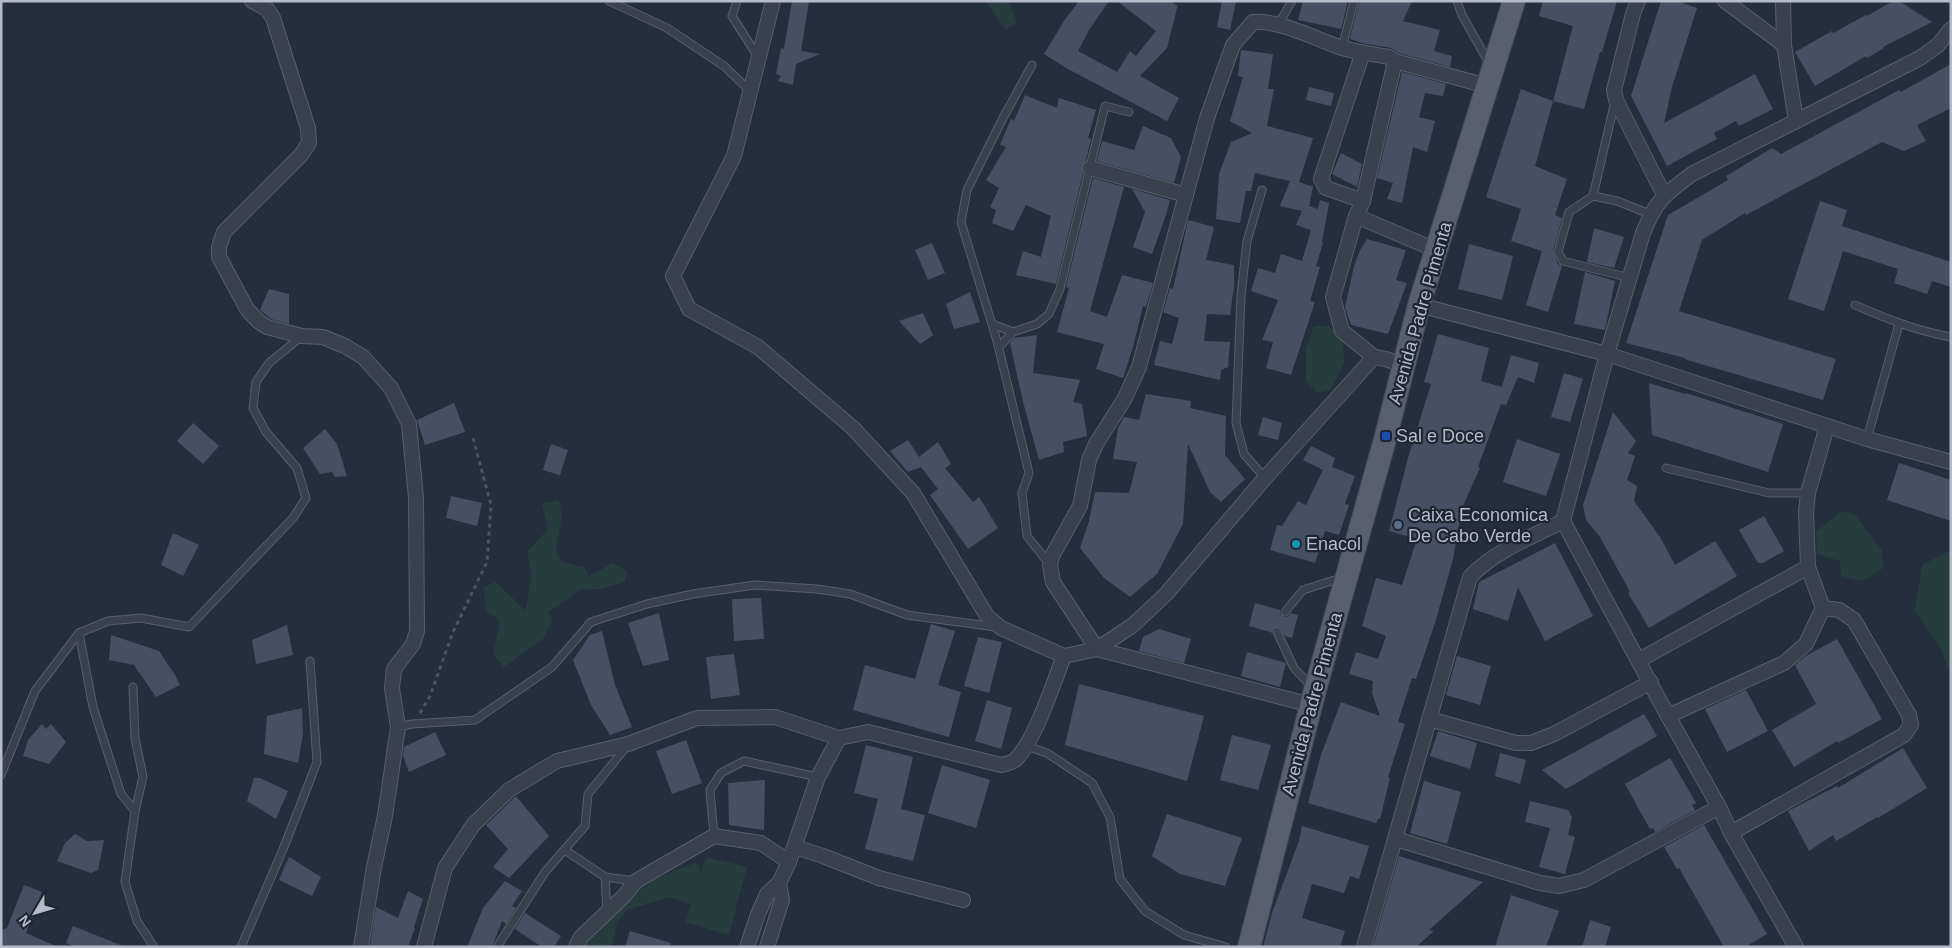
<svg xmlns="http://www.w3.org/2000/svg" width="1952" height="948" viewBox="0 0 1952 948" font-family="Helvetica,sans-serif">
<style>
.green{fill:#263c3f}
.building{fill:#455162}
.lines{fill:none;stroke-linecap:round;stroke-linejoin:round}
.service-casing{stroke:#565f6c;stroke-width:9}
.minor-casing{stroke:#565f6c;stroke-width:16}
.primary-casing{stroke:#414a57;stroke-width:24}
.path{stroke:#44595c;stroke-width:3;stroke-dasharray:4 4;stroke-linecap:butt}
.service{stroke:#38414e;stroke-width:7}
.minor{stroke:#38414e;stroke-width:14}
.primary{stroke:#56606e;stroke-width:22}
.transit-dot{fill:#1a4fb4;stroke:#1d2633;stroke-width:2}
.service-dot{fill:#5c6f8a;stroke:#1d2633;stroke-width:2}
.culture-dot{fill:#0f9aa8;stroke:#1d2633;stroke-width:2}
.labels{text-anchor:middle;stroke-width:4.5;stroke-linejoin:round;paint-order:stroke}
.street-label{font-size:18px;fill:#b4bcc9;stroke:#1d2633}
.poi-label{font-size:18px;fill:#b4bcc9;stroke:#1d2633;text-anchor:start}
</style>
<rect width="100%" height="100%" fill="#242f3e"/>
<g class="green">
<path d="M 985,1 L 1009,1 L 1017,23 L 1006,30 Z"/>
<path d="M 1314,326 L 1329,326 L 1342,340 L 1345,361 L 1331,390 L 1318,393 L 1306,381 L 1306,349 Z"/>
<path d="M 559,500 L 562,517 L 556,550 L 562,562 L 584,567 L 589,576 L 613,563 L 627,571 L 625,582 L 600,589 L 580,590 L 549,612 L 553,619 L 543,639 L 504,667 L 493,655 L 500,621 L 485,610 L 484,587 L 496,582 L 526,611 L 531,573 L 527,552 L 548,529 L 542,503 Z"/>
<path d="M 1842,511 L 1854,514 L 1882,551 L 1883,568 L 1863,581 L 1841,576 L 1840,561 L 1817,554 L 1816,532 Z"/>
<path d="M 1951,550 L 1951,678 L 1940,647 L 1915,611 L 1922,565 Z"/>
<path d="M 706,857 L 747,867 L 729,935 L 686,922 L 691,904 L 670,897 L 627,910 L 617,921 L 613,944 L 610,947 L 584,947 C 593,931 615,905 630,895 C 650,880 674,871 697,862 L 701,872 Z"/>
</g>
<g class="building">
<path d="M 792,1 L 809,1 L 801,51 L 820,54 L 796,64 L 793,85 L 778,81 L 781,76 L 776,74 L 781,48 L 784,49 Z"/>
<path d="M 1079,1 L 1109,1 L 1089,30 L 1078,51 L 1117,72 L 1130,51 L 1136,56 L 1156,31 L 1117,1 L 1171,1 L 1177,6 L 1178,4 L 1167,48 L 1140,76 L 1179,98 L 1167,121 L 1066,68 L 1044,54 L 1064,21 Z"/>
<path d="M 1222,1 L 1236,1 L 1230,30 L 1217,27 Z"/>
<path d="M 1303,1 L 1348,1 L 1341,29 L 1298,20 Z"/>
<path d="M 1359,1 L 1412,1 L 1403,21 L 1440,30 L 1434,51 L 1452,56 L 1450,67 L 1399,53 L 1391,48 L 1362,43 L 1350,39 Z"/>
<path d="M 1543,1 L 1617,1 L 1602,52 L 1600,52 L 1584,109 L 1553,101 L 1573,26 L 1539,16 Z"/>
<path d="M 1661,1 L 1677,1 L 1697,8 L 1672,87 L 1664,123 L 1755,74 L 1773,109 L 1739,126 L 1736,121 L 1714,133 L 1717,139 L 1667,166 L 1631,96 Z"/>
<path d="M 1893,1 L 1899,1 L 1932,22 L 1883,47 L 1884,48 L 1867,58 L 1866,56 L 1815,86 L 1795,52 L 1832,31 L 1833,33 L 1866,15 L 1867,16 Z"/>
<path d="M 1241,50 L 1273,54 L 1268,89 L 1274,89 L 1267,126 L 1313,138 L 1299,182 L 1313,187 L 1309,206 L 1318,209 L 1320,200 L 1329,203 L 1322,242 L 1323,243 L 1316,266 L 1320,267 L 1310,301 L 1315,302 L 1291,375 L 1266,368 L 1273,342 L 1262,340 L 1278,300 L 1251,291 L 1258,268 L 1275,273 L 1281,254 L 1302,261 L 1311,230 L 1296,225 L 1302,211 L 1280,206 L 1290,181 L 1255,173 L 1251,191 L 1246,191 L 1240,223 L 1216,219 L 1219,174 L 1231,142 L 1252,133 L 1230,121 L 1243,77 L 1238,76 Z"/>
<path d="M 1951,64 L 1951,108 L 1917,125 L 1926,141 L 1904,151 L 1882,142 L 1746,215 L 1745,213 L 1702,240 L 1679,311 L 1836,359 L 1823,400 L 1684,359 L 1685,358 L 1626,343 L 1668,215 L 1728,180 L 1726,176 L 1772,148 L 1781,154 L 1899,90 L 1901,92 Z"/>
<path d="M 1402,72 L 1446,84 L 1443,96 L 1425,93 L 1419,117 L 1435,121 L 1427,152 L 1413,147 L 1402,203 L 1387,199 L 1393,183 L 1377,178 Z"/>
<path d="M 1309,87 L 1334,93 L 1331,106 L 1306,100 Z"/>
<path d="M 1521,89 L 1553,101 L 1535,166 L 1567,179 L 1555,215 L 1562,218 L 1553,251 L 1558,264 L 1562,266 L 1548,312 L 1526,305 L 1542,251 L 1511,241 L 1521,209 L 1486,197 Z"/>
<path d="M 1025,95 L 1057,108 L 1059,98 L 1096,110 L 1088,138 L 1091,139 L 1086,160 L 1082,166 L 1083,173 L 1056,284 L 1016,275 L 1023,251 L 1041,257 L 1051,216 L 1026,205 L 1013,231 L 992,223 L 996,210 L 990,207 L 999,188 L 986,180 L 1006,147 L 1000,145 L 1011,119 L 1014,121 Z"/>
<path d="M 1143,126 L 1171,138 L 1181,157 L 1174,183 L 1097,161 L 1102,141 L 1134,150 Z"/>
<path d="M 1341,153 L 1362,164 L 1357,187 L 1332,174 Z"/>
<path d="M 1093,178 L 1124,187 L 1090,311 L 1107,317 L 1122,275 L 1153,283 L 1146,307 L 1143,306 L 1133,347 L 1123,378 L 1096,369 L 1104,344 L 1057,332 L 1069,288 L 1066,287 Z"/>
<path d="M 1132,189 L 1170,200 L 1166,215 L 1152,254 L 1133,247 L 1145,212 Z"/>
<path d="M 1820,201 L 1847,210 L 1842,226 L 1951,262 L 1951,287 L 1932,281 L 1927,294 L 1894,283 L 1898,269 L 1843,251 L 1824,311 L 1788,299 Z"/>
<path d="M 1188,220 L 1214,227 L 1206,260 L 1234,265 L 1234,286 L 1230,315 L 1207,314 L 1204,341 L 1230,342 L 1228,367 L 1221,370 L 1220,380 L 1154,365 L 1160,341 L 1172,344 L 1179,318 L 1163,312 L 1170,288 L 1173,289 Z"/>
<path d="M 1594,228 L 1624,237 L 1614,268 L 1587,262 Z"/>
<path d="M 1367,239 L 1406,250 L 1396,280 L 1407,283 L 1388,334 L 1351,325 L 1345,307 L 1354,266 L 1360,250 Z"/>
<path d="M 932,243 L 945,273 L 928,280 L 915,250 Z"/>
<path d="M 1469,244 L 1513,256 L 1502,300 L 1458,289 Z"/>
<path d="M 1585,272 L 1615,281 L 1605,330 L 1574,324 Z"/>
<path d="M 269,289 L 289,294 L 289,324 L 271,319 L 260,310 Z"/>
<path d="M 970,292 L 980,322 L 954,329 L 946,304 Z"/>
<path d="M 923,313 L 933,335 L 920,344 L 899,321 Z"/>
<path d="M 1438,334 L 1489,348 L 1481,381 L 1502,387 L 1511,355 L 1539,363 L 1534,383 L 1518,377 L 1506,405 L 1501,404 L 1478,467 L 1480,468 L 1462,508 L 1453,559 L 1435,623 L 1416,679 L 1412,678 L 1398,722 L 1405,724 L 1388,777 L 1390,778 L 1380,819 L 1378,819 L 1376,823 L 1308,803 L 1321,755 L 1341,702 L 1380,716 L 1372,693 L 1373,681 L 1349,674 L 1356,652 L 1378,659 L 1386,636 L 1362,626 L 1376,578 L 1402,585 L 1417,539 L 1389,531 L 1408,458 L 1431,384 L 1424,382 Z"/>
<path d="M 1037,335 L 1033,373 L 1080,380 L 1073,402 L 1082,404 L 1087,436 L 1063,442 L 1064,452 L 1039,460 L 1023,402 L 1010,343 L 1014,338 Z"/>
<path d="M 1564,373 L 1583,379 L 1570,422 L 1551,417 Z"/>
<path d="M 1649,383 L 1685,394 L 1686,393 L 1783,424 L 1768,472 L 1652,435 Z"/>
<path d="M 1146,394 L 1191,401 L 1190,408 L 1226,416 L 1225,455 L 1245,479 L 1221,502 L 1210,492 L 1188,444 L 1183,524 L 1157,574 L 1130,597 L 1104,578 L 1080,548 L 1089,521 L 1095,492 L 1129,493 L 1137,462 L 1113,459 L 1118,428 L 1124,417 L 1139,420 Z"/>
<path d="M 454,403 L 465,432 L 425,445 L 417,420 Z"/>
<path d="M 1613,412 L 1636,441 L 1628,453 L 1635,456 L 1627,480 L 1637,486 L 1634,501 L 1660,537 L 1675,565 L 1715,541 L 1737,576 L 1649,628 L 1628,593 L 1630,592 L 1600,537 L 1586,520 L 1583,505 Z"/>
<path d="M 1263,417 L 1282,423 L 1278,440 L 1258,435 Z"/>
<path d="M 193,423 L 219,446 L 203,464 L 177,441 Z"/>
<path d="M 325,429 L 337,444 L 347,476 L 335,477 L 332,472 L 320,474 L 303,448 Z"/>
<path d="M 1517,439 L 1560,454 L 1546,496 L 1503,482 Z"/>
<path d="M 908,440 L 919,457 L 938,442 L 951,464 L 945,468 L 973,502 L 979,497 L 998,528 L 968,549 L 930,495 L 938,489 L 921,467 L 908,472 L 890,451 Z"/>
<path d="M 551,444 L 568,450 L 560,475 L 543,470 Z"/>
<path d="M 1311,446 L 1335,458 L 1332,467 L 1355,476 L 1345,504 L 1349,505 L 1339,535 L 1325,531 L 1315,563 L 1270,550 L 1277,525 L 1282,526 L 1298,501 L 1306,505 L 1323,470 L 1303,460 Z"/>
<path d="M 1899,463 L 1951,480 L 1951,521 L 1887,500 Z"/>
<path d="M 451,496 L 482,503 L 477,526 L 446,518 Z"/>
<path d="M 1764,516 L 1784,551 L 1763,563 L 1758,563 L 1739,530 Z"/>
<path d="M 173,533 L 199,545 L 183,576 L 161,565 Z"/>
<path d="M 1555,543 L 1593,616 L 1545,641 L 1518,587 L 1508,621 L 1473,609 L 1479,582 Z"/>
<path d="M 761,598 L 764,639 L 734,641 L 732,599 Z"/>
<path d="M 1255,603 L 1280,610 L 1280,614 L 1284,617 L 1287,617 L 1291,613 L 1298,615 L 1292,638 L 1285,636 L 1279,629 L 1275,629 L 1273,633 L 1249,626 Z"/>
<path d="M 659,613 L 669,660 L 643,666 L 628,623 Z"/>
<path d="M 931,624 L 955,631 L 938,685 L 961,692 L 949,737 L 853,710 L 865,665 L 915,679 Z"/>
<path d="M 287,625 L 293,655 L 256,664 L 252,640 Z"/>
<path d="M 1159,629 L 1191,639 L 1184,663 L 1139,651 L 1143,637 Z"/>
<path d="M 602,631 L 615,685 L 632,727 L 610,735 L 591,705 L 573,660 L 590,635 Z"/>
<path d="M 111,635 L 159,651 L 175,675 L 180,685 L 156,697 L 134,665 L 109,660 Z"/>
<path d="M 978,637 L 1002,642 L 989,693 L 964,686 Z"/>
<path d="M 1837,639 L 1882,719 L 1838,743 L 1837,741 L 1794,767 L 1772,730 L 1816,704 L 1795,665 L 1806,656 Z"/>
<path d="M 1247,652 L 1286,663 L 1280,687 L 1241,676 Z"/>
<path d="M 734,654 L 740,695 L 711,699 L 706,657 Z"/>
<path d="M 1457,656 L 1491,666 L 1480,705 L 1446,695 Z"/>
<path d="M 1079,684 L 1204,716 L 1187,781 L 1065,745 Z"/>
<path d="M 1746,690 L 1768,731 L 1727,752 L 1705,709 Z"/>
<path d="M 987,700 L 1012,708 L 1001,749 L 975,741 Z"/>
<path d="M 302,708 L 303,734 L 298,763 L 264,754 L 267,716 Z"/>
<path d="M 1644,714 L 1657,736 L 1566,789 L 1542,770 Z"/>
<path d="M 42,724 L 46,729 L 51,724 L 66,742 L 49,764 L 23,756 L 28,740 Z"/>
<path d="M 1438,731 L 1477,743 L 1470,769 L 1430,756 Z"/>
<path d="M 435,732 L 446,755 L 409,772 L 403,756 L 404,747 Z"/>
<path d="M 1232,735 L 1271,745 L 1258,790 L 1220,780 Z"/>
<path d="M 686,740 L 702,783 L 672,794 L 656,751 Z"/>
<path d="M 866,745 L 913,757 L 901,809 L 925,815 L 913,861 L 865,849 L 878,799 L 854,793 Z"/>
<path d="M 1903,748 L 1927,788 L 1878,818 L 1877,817 L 1836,841 L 1833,835 L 1809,851 L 1788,811 L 1837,786 L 1838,788 Z"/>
<path d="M 1500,753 L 1526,760 L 1520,784 L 1495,776 Z"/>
<path d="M 1670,758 L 1696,803 L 1692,805 L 1695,810 L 1655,832 L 1653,828 L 1650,829 L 1625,784 Z"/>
<path d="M 942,765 L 990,780 L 976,828 L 928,813 Z"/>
<path d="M 254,778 L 260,778 L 288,791 L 276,819 L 247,801 Z"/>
<path d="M 765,780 L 764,830 L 729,825 L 728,783 Z"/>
<path d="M 1424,781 L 1461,792 L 1447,844 L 1410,833 Z"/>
<path d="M 516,796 L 549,836 L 509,878 L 493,867 L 508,849 L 486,825 Z"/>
<path d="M 1530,801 L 1568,810 L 1572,817 L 1568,835 L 1575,837 L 1565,874 L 1539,867 L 1550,828 L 1525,822 Z"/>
<path d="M 1167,814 L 1242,838 L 1225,886 L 1180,874 L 1152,856 Z"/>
<path d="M 1704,825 L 1767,934 L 1745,947 L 1724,947 L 1679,868 L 1677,869 L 1664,847 Z"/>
<path d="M 1302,826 L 1369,846 L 1359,879 L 1350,876 L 1344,893 L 1312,884 L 1302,918 L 1345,931 L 1340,947 L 1263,947 L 1273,910 L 1299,841 Z"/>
<path d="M 75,834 L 87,841 L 104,840 L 98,870 L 91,873 L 57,861 L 65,843 Z"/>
<path d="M 1399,856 L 1483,882 L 1429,930 L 1434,931 L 1416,947 L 1373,947 Z"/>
<path d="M 289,857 L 321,877 L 312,896 L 279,880 Z"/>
<path d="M 505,881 L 522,891 L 512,906 L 516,908 L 506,924 L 502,921 L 492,947 L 467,947 L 483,908 Z"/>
<path d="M 24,885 L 42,892 L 26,933 L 58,947 L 1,947 L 1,930 L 7,928 Z"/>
<path d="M 408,891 L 423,899 L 414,927 L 415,928 L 408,947 L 370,947 L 376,907 L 398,918 Z"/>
<path d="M 1511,895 L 1559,911 L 1546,947 L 1495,947 Z"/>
<path d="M 525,913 L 561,936 L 554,947 L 542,947 L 515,929 Z"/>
<path d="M 1590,920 L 1611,927 L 1605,947 L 1582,947 Z"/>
<path d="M 73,926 L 123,946 L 123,947 L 76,947 L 66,943 Z"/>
<path d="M 630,931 L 671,943 L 670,947 L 625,947 Z"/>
</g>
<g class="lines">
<g class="service-casing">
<g id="service">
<path d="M 609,1 L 667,28 L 724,66 L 750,91"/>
<path d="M 737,1 L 732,16 L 758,57"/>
<path d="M 1457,1 L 1462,15 L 1489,63"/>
<path d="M 1278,25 L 1292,1"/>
<path d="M 1342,48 L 1354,1"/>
<path d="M 1032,65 L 1003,118 L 967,190 L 961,222 L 997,341 L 1029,473 L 1022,493 L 1027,536 L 1050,565"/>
<path d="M 1262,190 L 1247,241 L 1241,296 L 1236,423 L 1244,454 L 1265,478"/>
<path d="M 1593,196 L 1615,101"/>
<path d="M 1630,278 L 1563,261 L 1558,252 L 1569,212 L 1593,196 L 1617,201 L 1650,214"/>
<path d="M 1855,305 C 1887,319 1917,331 1951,337"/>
<path d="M 992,324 L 1013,332"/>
<path d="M 999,347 L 1013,332 L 1037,324 L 1049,314 L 1060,289 L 1105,106 L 1129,112"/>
<path d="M 1867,439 L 1899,324"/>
<path d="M 1666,468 L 1769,493 L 1808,493"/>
<path d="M 1285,612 L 1303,590 L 1341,578"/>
<path d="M 79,633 L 93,707 L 121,794 L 135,811 L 125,882 L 137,921 L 154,947"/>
<path d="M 1278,634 L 1294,668 L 1311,686"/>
<path d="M 133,687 L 135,738 L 143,777 L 135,811"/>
<path d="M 398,727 L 412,724 L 475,720 L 552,667 L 591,622 L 647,604 L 693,594 L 755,585 L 817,589 L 850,594 L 907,615 L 996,627"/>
<path d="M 1026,746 L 1047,753 L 1092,783 L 1110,817 L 1120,879 L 1145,911 L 1184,935 L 1226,947"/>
<path d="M 1,775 L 35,691 L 79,633 L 108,621 L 141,618 L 189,627 L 293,518 L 306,498 L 297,468 L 266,432 L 253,408 L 256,382 L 269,363 L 302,336"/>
<path d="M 714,836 L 710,790 L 721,773 L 744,761 L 818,777"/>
<path d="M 565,850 L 605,877 L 635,881"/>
<path d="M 605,877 L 607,912"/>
<path d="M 241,947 L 284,847 L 317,762 L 310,661"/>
<path d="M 497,947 L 545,872 L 585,826 L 588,794 L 627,746"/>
</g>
</g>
<g class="minor-casing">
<g id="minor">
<path d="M 252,1 L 267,9 L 273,18 L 308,128 L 309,143 L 301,155 L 224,232 L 219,247 L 219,257 L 247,309 L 258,321 L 267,327 L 302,336 L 323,337 L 345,346 L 363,357 L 391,388 L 409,424 L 416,498 L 417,631 L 413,644 L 394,669 L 392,688 L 398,727 L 385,816 L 374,867 L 361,947"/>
<path d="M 773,1 L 734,156 L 673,276 L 689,309 L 758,347 L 853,428 L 913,493 L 987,616 L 1001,628 L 1064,656 L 1097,649 L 1133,625 L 1166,594 L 1265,478 L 1374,357 L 1386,359 L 1404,366"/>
<path d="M 1638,1 L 1633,14 L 1614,90 L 1616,100 L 1664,195"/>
<path d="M 1725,1 L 1784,45"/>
<path d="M 1783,1 L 1784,45 L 1796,121"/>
<path d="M 1395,61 L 1487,86"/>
<path d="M 1090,168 L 1186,195"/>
<path d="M 1363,201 L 1326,188 L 1321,179 L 1363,52"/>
<path d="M 1356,216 L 1333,297 L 1342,331 L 1374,357"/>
<path d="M 1419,305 L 1607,354 L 1867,439 L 1951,462"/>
<path d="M 1639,660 L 1808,567"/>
<path d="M 1311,705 L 1097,649 L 1053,582 L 1050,565 L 1052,556 L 1080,506 L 1089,460 L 1096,444 L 1125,398 L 1139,367 L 1207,118 L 1233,45 L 1253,22 C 1279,20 1314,38 1339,47 C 1355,52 1372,54 1389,57 L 1395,61 L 1363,201 L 1356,216 L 1436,250"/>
<path d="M 1668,716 L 1784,663 L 1806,644 L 1823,608 L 1808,567 L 1806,512 L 1808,493 L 1827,426"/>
<path d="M 1429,719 L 1516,743 L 1531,743 L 1554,734 L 1651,682"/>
<path d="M 1731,833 L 1904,735 L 1911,725 L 1909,715 L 1854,620 L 1839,610 L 1823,608"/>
<path d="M 1396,839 L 1540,883 L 1559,886 L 1584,880 L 1719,807"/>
<path d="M 795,847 L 823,856 L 879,878 L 963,900"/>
<path d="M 789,862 L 818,777 L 839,738 L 868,732 L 1001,765 C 1008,764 1014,762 1018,757 C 1037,735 1053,684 1064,656"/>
<path d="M 424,947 L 445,868 L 473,825 L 509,790 L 557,761 L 628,744 L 697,718 L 775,717 L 839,738"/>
<path d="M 576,947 L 581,937 L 623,897 L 636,881 L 714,836 L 761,843 L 789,862 L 779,883 L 767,894 L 758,914 L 747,947"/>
<path d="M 767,947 L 782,900 L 779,883"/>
<path d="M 1364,947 L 1470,577 C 1494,551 1532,537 1563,521"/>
<path d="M 1796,947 L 1731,833 L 1719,807 L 1668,716 L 1563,521 L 1607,354 L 1643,233 C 1656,200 1664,195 1692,174 L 1920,58 L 1938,45 L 1951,29"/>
</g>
</g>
<g class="primary-casing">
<path id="primary" d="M 1249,947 L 1315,690 L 1386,436 L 1419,305 L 1514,1"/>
</g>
<path class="path" d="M 420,713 L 430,696 L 453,632 L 487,562 L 491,505 L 473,438"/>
<use href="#service" class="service"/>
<use href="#minor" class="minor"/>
<use href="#primary" class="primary"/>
</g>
<rect class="transit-dot" x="1381" y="431" width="10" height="10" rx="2.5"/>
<circle class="service-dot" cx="1398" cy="525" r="5"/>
<circle class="culture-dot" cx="1296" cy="544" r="5"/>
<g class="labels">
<g class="street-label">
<text transform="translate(1420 313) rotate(-74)" y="6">Avenida Padre Pimenta</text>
<text transform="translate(1312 704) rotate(-75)" y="6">Avenida Padre Pimenta</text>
</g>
<g class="poi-label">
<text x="1396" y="442">Sal e Doce</text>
<text x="1408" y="521">Caixa Economica<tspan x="1408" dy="21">De Cabo Verde</tspan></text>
<text x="1306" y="550">Enacol</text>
</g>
</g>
<rect width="1952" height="948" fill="none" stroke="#b4bcc9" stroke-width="5"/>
<g transform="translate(35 913) rotate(232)" stroke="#1d2633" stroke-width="4" paint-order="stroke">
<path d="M0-4L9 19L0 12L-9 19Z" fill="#b4bcc9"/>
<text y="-8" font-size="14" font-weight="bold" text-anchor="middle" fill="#b4bcc9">N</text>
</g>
</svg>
